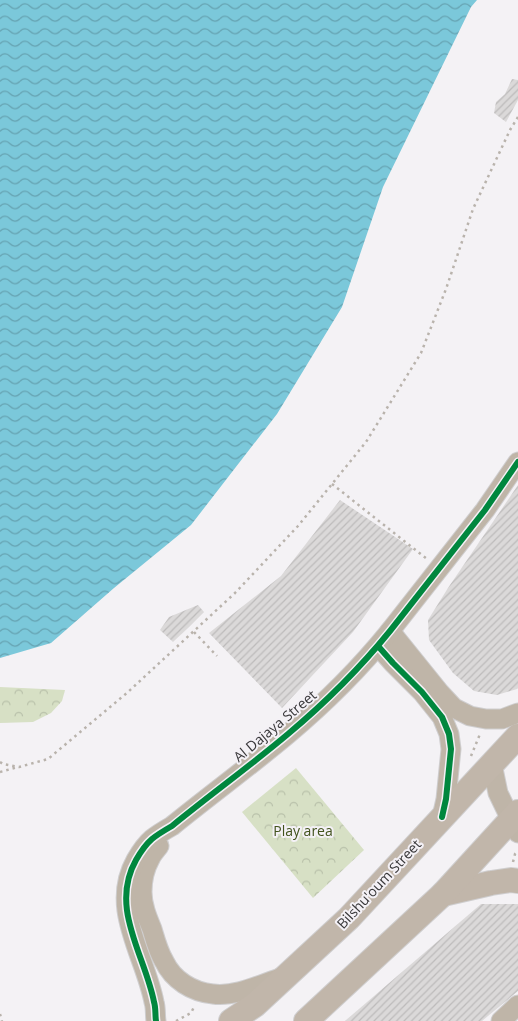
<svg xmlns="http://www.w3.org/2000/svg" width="518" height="1021" viewBox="0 0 518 1021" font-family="'Open Sans',sans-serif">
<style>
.park{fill:url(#park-crowns)}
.water{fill:url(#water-waves)}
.building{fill:url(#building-hatch)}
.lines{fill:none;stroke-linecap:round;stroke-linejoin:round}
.minor-casing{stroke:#cfcecf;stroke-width:21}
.major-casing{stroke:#cfcecf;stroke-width:26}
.path{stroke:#b9b3ac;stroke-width:2.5;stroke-dasharray:2.5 4;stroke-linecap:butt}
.minor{stroke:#bfb5a8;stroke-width:19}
.major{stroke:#c1b6aa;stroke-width:24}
.cycleway-casing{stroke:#f4f1f6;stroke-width:9}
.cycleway{stroke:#00873e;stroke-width:6}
.labels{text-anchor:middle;stroke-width:4;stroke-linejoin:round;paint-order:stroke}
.street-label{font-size:14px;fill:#39383a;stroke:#f4f1f6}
.park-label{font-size:14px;fill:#42531d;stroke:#f4f1f6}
</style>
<defs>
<pattern id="park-crowns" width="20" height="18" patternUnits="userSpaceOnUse" patternTransform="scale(1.25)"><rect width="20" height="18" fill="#d7e0c5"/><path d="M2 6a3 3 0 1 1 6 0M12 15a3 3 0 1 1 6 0" fill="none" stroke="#b9c1aa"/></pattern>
<pattern id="water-waves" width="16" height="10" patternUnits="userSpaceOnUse" patternTransform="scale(1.25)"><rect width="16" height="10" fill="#7bc8da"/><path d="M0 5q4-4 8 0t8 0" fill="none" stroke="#66a3b2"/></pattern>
<pattern id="building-hatch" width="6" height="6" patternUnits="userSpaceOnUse" patternTransform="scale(1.25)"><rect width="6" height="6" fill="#dbd9d9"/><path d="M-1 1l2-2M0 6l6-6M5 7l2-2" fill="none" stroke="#bdbbbb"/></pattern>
</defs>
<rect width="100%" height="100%" fill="#f4f2f5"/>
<g class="park">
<path d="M 0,687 L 65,690 L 62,701 L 51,713 L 33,722 L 0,723 Z"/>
<path d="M 296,768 L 364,850 L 313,898 L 242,812 Z"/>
</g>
<path class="water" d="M 0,0 L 477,0 L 471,7 L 383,187 L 342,307 L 277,414 L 191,525 L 114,588 L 51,643 L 0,658 Z"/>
<g class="building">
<path d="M 512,79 L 518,80 L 518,100 L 506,122 L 494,113 L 496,102 L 505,94 Z"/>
<path d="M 518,485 L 518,688 L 517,689 L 497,695 L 474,691 L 453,673 L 429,640 L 428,620 L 448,588 Z"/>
<path d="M 340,500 L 413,549 L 353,632 L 282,708 L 209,633 L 281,576 Z"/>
<path d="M 198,605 L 204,612 L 189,627 L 173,642 L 160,630 L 169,617 Z"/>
<path d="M 481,904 L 518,904 L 518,991 L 482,1021 L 345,1021 Z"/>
</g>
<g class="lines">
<g class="minor-casing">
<g id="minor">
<path d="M 390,631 L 440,693 L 454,708 L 470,716 L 486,719 L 502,719 L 518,713"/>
<path d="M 378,646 L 393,663 L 422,692 L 442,717 L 449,734 L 451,749 L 446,799 L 442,817"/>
<path d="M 492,764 L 498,793 L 511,820 L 518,833"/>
<path d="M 159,846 C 156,850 152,854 150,859 C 145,868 142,881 142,892 C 142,905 147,917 152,929 C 155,939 158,951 164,961 C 173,980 192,992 213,994 C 236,997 261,984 283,977"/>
<path d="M 156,1021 C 155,1015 156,1008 154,1002 C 145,955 109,908 136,860 C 140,853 145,845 152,839 C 158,834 165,830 172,826 C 210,795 250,766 288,734 C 325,703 360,668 390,631 L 485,510 L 518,462"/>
<path d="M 501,1021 L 518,1005"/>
</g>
</g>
<g class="major-casing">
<g id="major">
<path d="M 443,894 L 491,883 L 511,880 L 518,881"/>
<path d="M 231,1021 L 255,1005 L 349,918 L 518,736"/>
<path d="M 306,1021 L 443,894 L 518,812"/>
</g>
</g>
<g class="path">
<path d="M 332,484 L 427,559"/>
<path d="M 194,632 L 217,656"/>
<path d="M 471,756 L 480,734"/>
<path d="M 0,762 L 3,764 L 19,767 L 48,759 L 128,692 L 235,593 L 298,526 L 366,442 L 421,353 L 446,289 L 473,209 L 510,130 L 518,117"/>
<path d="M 0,772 L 18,767"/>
<path d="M 513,862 L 515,854 L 518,851"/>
<path d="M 0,1014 L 2,1021"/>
<path d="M 176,1021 L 191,1013 L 194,1007"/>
</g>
<use href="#minor" class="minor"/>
<use href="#major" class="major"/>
<g class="cycleway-casing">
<g id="cycleway">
<path d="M 378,646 L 393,663 L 422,692 L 442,717 L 449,734 L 451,749 L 446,799 L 442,817"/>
<path d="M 156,1021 C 155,1015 156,1008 154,1002 C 145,955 109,908 136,860 C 140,853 145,845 152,839 C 158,834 165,830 172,826 C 210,795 250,766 288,734 C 325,703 360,668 390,631 L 485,510 L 518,462"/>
</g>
</g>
<use href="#cycleway" class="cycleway"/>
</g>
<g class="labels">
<g class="street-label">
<text transform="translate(275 726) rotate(-40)" y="5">Al Dajaya Street</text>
<text transform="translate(379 884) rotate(-47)" y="5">Bilshu'oum Street</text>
</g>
<g class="park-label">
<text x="303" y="836">Play area</text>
</g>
</g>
</svg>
